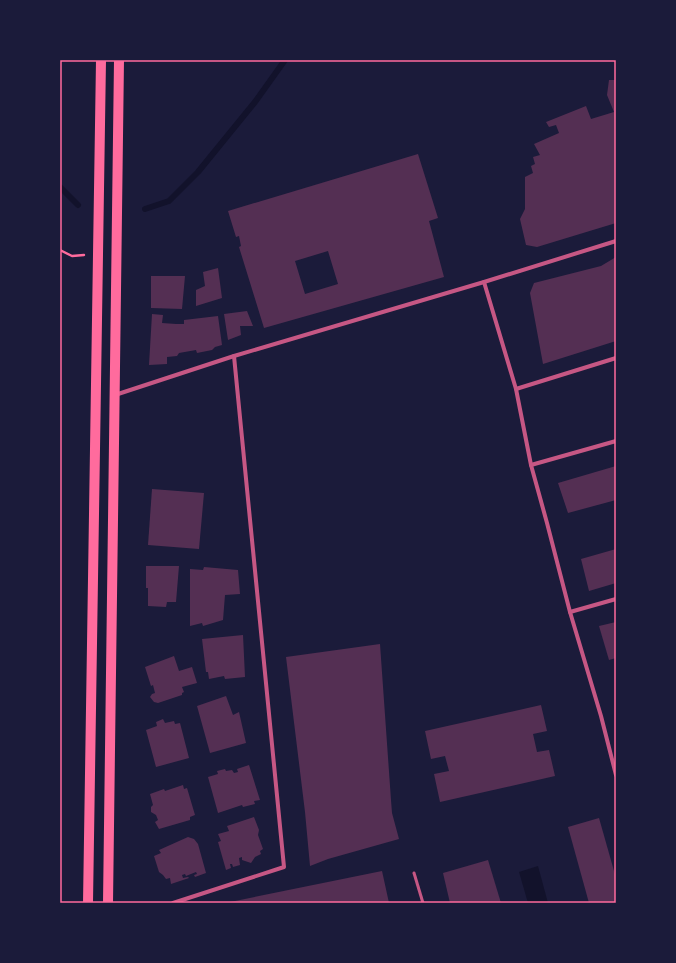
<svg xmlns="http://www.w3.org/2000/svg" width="676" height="963" viewBox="0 0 676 963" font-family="'PT Sans Narrow',sans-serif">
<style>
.water{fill:#12122b}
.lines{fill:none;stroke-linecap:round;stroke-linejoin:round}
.stream{stroke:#12122b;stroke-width:6}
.building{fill:#542f53;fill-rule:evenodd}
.path{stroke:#ff6b9d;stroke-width:2.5}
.service{stroke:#c65784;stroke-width:3}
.minor{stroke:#c65784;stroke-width:4}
.primary{stroke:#ff6b9d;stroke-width:10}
.neatline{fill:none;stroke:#ff6b9d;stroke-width:1.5}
</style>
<rect width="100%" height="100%" fill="#1b1b3a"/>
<path class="water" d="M 538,866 L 548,903 L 528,903 L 519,872 Z"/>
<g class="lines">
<g class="stream">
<path d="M 60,187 L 78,205"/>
<path d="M 145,209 L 169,201 L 198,172 L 255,102 L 285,60"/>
</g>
</g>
<g class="building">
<path d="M 609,80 L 616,80 L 616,223 L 537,247 L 526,245 L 520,219 L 525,209 L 525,177 L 533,173 L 531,166 L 535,164 L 533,157 L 540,155 L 534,144 L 559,133 L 556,125 L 549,127 L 546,122 L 586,106 L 591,119 L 614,112 L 607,95 Z"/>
<path d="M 418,154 L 438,218 L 429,221 L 444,277 L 264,328 L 239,247 L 241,246 L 239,236 L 236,237 L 228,211 ZM 328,251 L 338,284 L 305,294 L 295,261 Z"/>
<path d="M 616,257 L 616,341 L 543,364 L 530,293 L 534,283 L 601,266 Z"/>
<path d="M 218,268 L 222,298 L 196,306 L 196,290 L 205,286 L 203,272 Z"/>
<path d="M 151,276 L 185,276 L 182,309 L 151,308 Z"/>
<path d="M 247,311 L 253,326 L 240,326 L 241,335 L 228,340 L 224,314 Z"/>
<path d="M 152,314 L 163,315 L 162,323 L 176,324 L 184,324 L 184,320 L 218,316 L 222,345 L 215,347 L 212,350 L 197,353 L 196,350 L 179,353 L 177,356 L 167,357 L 167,364 L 149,365 Z"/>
<path d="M 616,466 L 616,500 L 568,513 L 558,483 Z"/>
<path d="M 152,489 L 204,493 L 199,549 L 148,545 Z"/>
<path d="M 616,549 L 616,583 L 589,591 L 581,559 Z"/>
<path d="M 146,566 L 179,566 L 176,602 L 167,602 L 166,607 L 148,606 L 148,588 L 146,588 Z"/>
<path d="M 204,567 L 238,570 L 240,594 L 225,595 L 223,620 L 203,626 L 202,623 L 190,626 L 190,569 L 203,570 Z"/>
<path d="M 616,622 L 616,658 L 609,660 L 599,626 Z"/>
<path d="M 243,635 L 245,677 L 225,679 L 224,676 L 209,679 L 208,672 L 206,672 L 202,639 Z"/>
<path d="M 380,644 L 391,800 L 392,813 L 399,839 L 328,859 L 310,866 L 305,812 L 286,657 Z"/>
<path d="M 174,656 L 179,671 L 192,667 L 197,683 L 182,687 L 184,692 L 182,693 L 182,695 L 158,703 L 154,702 L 150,697 L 152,694 L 155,693 L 153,685 L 151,686 L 145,667 Z"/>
<path d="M 226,696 L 233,715 L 239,712 L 246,743 L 210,753 L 197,706 Z"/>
<path d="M 541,705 L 547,731 L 533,734 L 537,752 L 549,750 L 555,776 L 440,802 L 434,774 L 449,771 L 445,756 L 431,759 L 425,731 Z"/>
<path d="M 163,719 L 165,723 L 174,721 L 175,724 L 180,723 L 189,758 L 156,767 L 146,730 L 157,726 L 156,722 Z"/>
<path d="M 249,765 L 260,800 L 254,801 L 255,804 L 243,807 L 242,805 L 218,813 L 208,777 L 218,774 L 217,771 L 225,769 L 226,771 L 232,770 L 234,773 L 238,772 L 237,769 Z"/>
<path d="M 183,785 L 184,789 L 187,788 L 195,815 L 190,817 L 190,820 L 159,829 L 155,822 L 158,820 L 156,815 L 151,812 L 151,807 L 153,805 L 150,794 L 164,789 L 165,791 Z"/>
<path d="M 254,817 L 259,830 L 258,835 L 263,849 L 260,851 L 261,854 L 255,857 L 251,863 L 242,860 L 242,857 L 239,858 L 240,865 L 233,867 L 232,864 L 230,864 L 231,868 L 226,870 L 218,842 L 221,841 L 218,834 L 229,831 L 227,826 Z"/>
<path d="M 599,818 L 616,878 L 616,903 L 589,903 L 568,827 Z"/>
<path d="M 188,837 L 194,839 L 198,844 L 206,873 L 195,877 L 194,875 L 197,874 L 196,872 L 186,876 L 185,874 L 182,875 L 183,878 L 188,877 L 189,878 L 171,884 L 170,878 L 166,879 L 163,875 L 159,872 L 154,856 L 161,853 L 159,850 Z"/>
<path d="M 488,860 L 501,903 L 450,903 L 443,873 Z"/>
<path d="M 382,871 L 389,903 L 230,903 L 230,902 Z"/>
</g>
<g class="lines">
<path class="path" d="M 60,250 L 72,256 L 84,255"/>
<path class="service" d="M 414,873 L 423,903"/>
<g class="minor">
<path d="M 484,282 L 516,389 L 531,465 L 547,523 L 570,612 L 601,716 L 616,775"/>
<path d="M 516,389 L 616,358"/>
<path d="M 115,395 L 234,356 L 484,282 L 616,241"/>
<path d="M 531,465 L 616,441"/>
<path d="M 570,612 L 616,599"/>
<path d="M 173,903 L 284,867 L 234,356"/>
</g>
<g class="primary">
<path d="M 88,903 L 101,60"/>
<path d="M 108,903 L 119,60"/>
</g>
</g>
<rect width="676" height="963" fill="none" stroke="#1b1b3a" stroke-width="122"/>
<rect x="61" y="61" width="554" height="841" class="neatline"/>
</svg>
